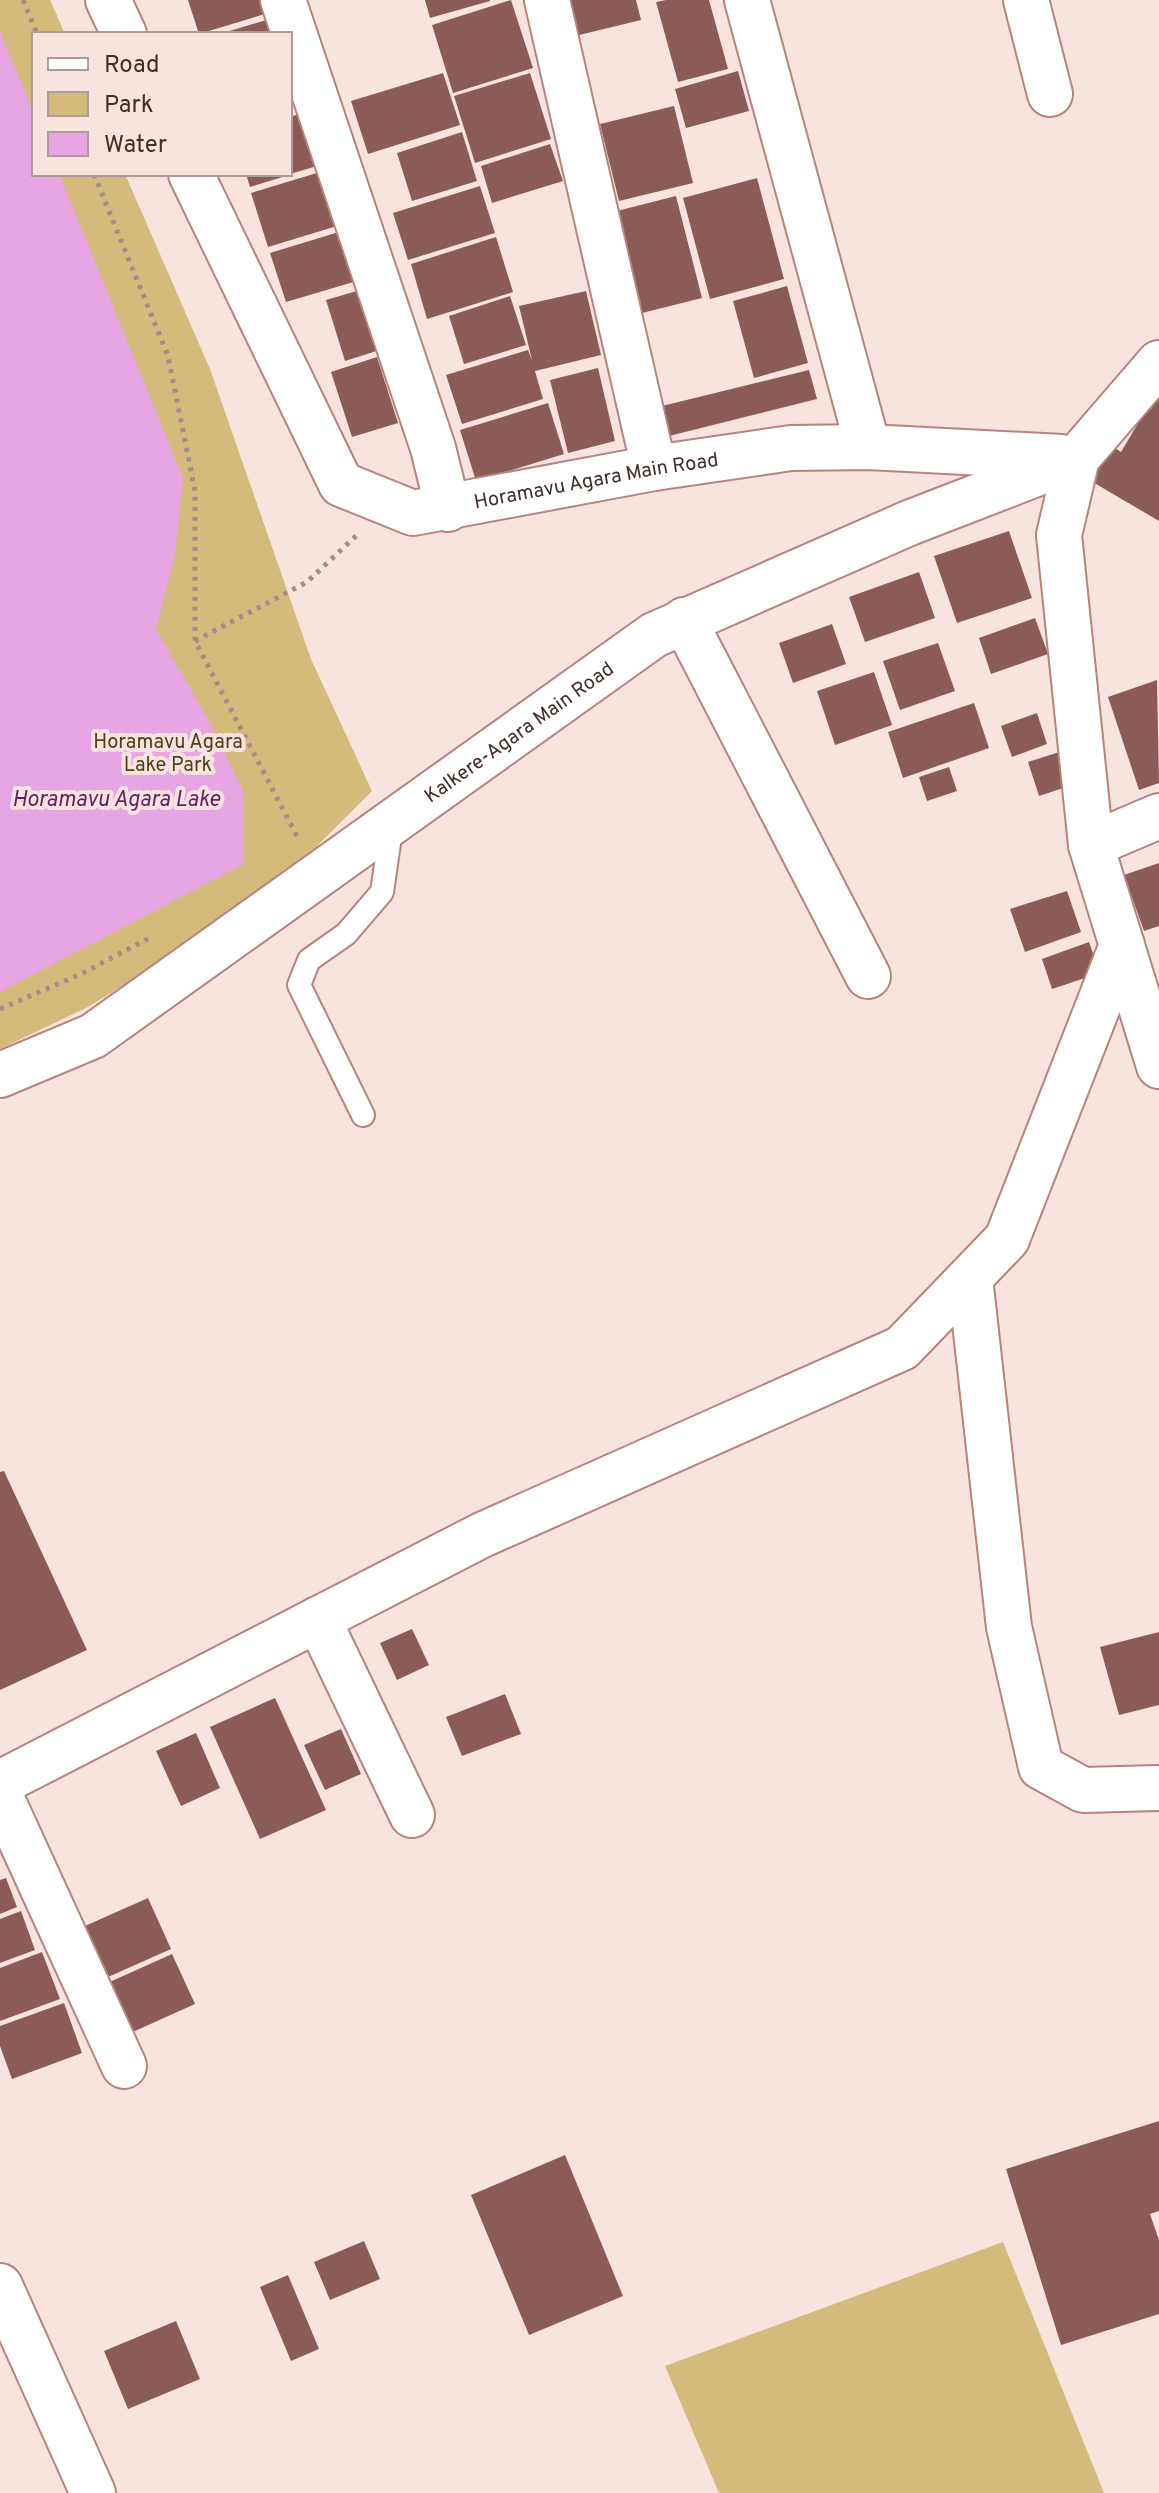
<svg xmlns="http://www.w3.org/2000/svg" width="1159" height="2493" viewBox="0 0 1159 2493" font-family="Overpass,sans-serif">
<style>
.green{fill:#d5bb7b}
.water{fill:#e7a5e4}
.building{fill:#8b5c56}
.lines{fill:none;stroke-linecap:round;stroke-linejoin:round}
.lane-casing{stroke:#b6847d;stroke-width:26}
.street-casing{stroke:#b6847d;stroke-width:48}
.secondary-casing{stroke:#b6847d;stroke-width:48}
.path{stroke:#a28d89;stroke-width:5;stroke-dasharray:4 6;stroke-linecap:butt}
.lane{stroke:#fff;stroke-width:22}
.street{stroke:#fff;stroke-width:44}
.secondary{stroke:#fff;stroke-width:44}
.labels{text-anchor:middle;stroke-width:8;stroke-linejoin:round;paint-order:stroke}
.street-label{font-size:20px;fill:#422d2a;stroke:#f9e3df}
.park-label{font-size:20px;fill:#4f401b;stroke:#f9e3df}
.water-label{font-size:22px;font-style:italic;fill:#681b67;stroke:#f9e3df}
</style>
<rect width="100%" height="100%" fill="#f9e3df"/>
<g class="green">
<path d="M 0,0 L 50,0 L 65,34 L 34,34 L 34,174 L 125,174 L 210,369 L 311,659 L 372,791 L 263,900 L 88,1007 L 0,1049 Z"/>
<path d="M 1003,2242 L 1104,2493 L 719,2493 L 665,2366 Z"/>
</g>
<path class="water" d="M 0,32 L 34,113 L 34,174 L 59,174 L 183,478 L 175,555 L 156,629 L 210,723 L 243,791 L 244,864 L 0,992 Z"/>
<g class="building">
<path d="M 188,0 L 271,0 L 275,11 L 199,34 Z"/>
<path d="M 425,0 L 490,0 L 490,1 L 430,18 Z"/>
<path d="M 511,0 L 533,68 L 453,93 L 432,25 Z"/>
<path d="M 562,0 L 636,0 L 641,20 L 571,37 Z"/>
<path d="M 666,0 L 709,0 L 728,69 L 678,82 L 656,2 Z"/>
<path d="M 276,17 L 282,34 L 224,34 L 223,33 Z"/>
<path d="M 738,71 L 749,111 L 686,128 L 675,89 Z"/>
<path d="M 443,73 L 460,125 L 368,154 L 351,101 Z"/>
<path d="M 530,73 L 551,139 L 475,163 L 454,96 Z"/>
<path d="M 674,106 L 693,183 L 619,201 L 600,124 Z"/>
<path d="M 311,110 L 327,163 L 290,174 L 290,117 Z"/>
<path d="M 462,132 L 477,181 L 412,201 L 397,153 Z"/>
<path d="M 550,144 L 563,181 L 492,203 L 481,166 Z"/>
<path d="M 330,169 L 347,223 L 268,247 L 251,193 Z"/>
<path d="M 246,174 L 289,174 L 289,175 L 250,187 Z"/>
<path d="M 757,178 L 784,279 L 710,299 L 683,198 Z"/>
<path d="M 480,186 L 495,233 L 408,260 L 393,213 Z"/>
<path d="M 676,196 L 702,298 L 638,314 L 613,212 Z"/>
<path d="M 352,228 L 367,278 L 286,302 L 270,253 Z"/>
<path d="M 496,237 L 513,292 L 427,319 L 411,264 Z"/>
<path d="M 787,286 L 808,363 L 754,378 L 733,301 Z"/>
<path d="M 367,288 L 386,348 L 345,361 L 326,300 Z"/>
<path d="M 586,291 L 601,355 L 535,371 L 543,399 L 462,424 L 446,375 L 528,350 L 532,360 L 519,306 Z"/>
<path d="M 510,296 L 526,345 L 464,364 L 449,316 Z"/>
<path d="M 377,357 L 398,423 L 352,437 L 331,372 Z"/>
<path d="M 598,368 L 615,441 L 568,453 L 550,380 Z"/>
<path d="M 809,370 L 817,399 L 669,436 L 662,406 Z"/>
<path d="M 1159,388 L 1159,521 L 1091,481 L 1112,446 L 1121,452 Z"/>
<path d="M 548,403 L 564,454 L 476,481 L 460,430 Z"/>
<path d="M 1009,531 L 1032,598 L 957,623 L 934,556 Z"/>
<path d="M 919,572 L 935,618 L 865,642 L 849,597 Z"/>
<path d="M 1035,618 L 1048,654 L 991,674 L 979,638 Z"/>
<path d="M 832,624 L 846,664 L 793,683 L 779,643 Z"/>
<path d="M 938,643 L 955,691 L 900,710 L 883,661 Z"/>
<path d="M 874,672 L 892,725 L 835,745 L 817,691 Z"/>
<path d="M 1157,680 L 1159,783 L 1139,790 L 1108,697 Z"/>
<path d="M 974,703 L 989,748 L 903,778 L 888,732 Z"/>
<path d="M 1037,713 L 1047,744 L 1012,757 L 1001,726 Z"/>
<path d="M 1069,749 L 1081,782 L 1039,796 L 1028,762 Z"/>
<path d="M 949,767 L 957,791 L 927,801 L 919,777 Z"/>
<path d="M 1159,863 L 1159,926 L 1144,931 L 1124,875 Z"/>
<path d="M 1067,891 L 1081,932 L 1025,952 L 1010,909 Z"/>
<path d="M 1089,942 L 1100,973 L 1052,989 L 1042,959 Z"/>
<path d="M 4,1471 L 87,1650 L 0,1690 L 0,1472 Z"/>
<path d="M 412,1629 L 429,1665 L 397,1680 L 380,1643 Z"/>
<path d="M 1159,1632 L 1159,1705 L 1119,1715 L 1100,1647 Z"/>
<path d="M 505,1694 L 521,1734 L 462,1756 L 446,1717 Z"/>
<path d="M 275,1698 L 326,1810 L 260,1839 L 210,1727 Z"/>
<path d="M 341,1729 L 361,1774 L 325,1790 L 304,1745 Z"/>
<path d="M 196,1733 L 220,1788 L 181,1806 L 156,1751 Z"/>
<path d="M 6,1878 L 17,1907 L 0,1914 L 0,1880 Z"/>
<path d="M 148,1898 L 171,1949 L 99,1981 L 76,1930 Z"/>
<path d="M 21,1911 L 35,1950 L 0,1963 L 0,1919 Z"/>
<path d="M 42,1952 L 60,1999 L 0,2021 L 0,1968 Z"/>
<path d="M 172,1954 L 195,2004 L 126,2035 L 103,1985 Z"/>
<path d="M 64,2003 L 82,2053 L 12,2079 L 0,2046 L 0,2026 Z"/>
<path d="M 1159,2121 L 1159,2211 L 1150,2214 L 1159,2240 L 1159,2314 L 1061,2345 L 1006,2169 Z"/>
<path d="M 565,2155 L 623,2296 L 529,2335 L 471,2195 Z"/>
<path d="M 364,2241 L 380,2279 L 330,2300 L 314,2262 Z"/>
<path d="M 288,2275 L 319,2349 L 291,2361 L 260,2287 Z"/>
<path d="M 176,2321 L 200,2379 L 128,2409 L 104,2351 Z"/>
</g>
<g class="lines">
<g class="lane-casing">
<path id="lane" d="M 363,1115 L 299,985 L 309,960 L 346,934 L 382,892 L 392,823"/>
</g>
<g class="street-casing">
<g id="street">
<path d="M 283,0 L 433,448 L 448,509"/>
<path d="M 547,0 L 654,468"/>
<path d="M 747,0 L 868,447"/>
<path d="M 1026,0 L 1050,94"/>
<path d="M 1077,458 L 1059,535 L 1091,845 L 1159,1066"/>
<path d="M 684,620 L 868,976"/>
<path d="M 1091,845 L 1159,816"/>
<path d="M 970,1278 L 1009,1627 L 1041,1767 L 1083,1790 L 1159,1788"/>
<path d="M 318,1619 L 412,1815"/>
<path d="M 0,1783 L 482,1535 L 902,1348 L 1007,1239 L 1122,945"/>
<path d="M 0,1795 L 124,2066"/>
<path d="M 0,2286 L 93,2493"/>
</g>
</g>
<g class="secondary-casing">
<g id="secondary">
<path d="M 108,0 L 124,34"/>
<path id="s1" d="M 191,174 L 341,484 L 413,513 L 654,468 L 791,448 L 868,447 L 1062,457"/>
<path id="s2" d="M 0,1075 L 93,1036 L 654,635 L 909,523 L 1077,458 L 1159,363"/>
</g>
</g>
<g class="path">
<path d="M 23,0 L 37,34"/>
<path d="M 94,174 L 168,356 L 195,491 L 195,641 L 298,838"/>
<path d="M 195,641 L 307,582 L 357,535"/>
<path d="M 0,1009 L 81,974 L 153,936"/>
</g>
<use href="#lane" class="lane"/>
<use href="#street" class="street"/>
<use href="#secondary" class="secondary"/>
</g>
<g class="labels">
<g class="street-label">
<text dy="7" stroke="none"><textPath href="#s1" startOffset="608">Horamavu Agara Main Road</textPath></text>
<text dy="7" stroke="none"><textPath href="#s2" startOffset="624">Kalkere-Agara Main Road</textPath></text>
</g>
<g class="park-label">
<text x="168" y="748">Horamavu Agara<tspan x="168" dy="23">Lake Park</tspan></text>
</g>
<g class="water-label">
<text x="116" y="806">Horamavu Agara Lake</text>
</g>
</g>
<rect x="32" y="32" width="260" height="144" fill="#f9e3df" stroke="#b09a97" stroke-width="2"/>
<rect x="48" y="58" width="40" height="12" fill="#ffffff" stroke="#b09a97" stroke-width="2"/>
<text x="104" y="72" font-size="24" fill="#422d2a">Road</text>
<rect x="48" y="92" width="40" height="24" fill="#d5bb7b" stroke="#b09a97" stroke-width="2"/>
<text x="104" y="112" font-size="24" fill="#422d2a">Park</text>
<rect x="48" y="132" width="40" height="24" fill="#e7a5e4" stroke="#b09a97" stroke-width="2"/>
<text x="104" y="152" font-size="24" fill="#422d2a">Water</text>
</svg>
